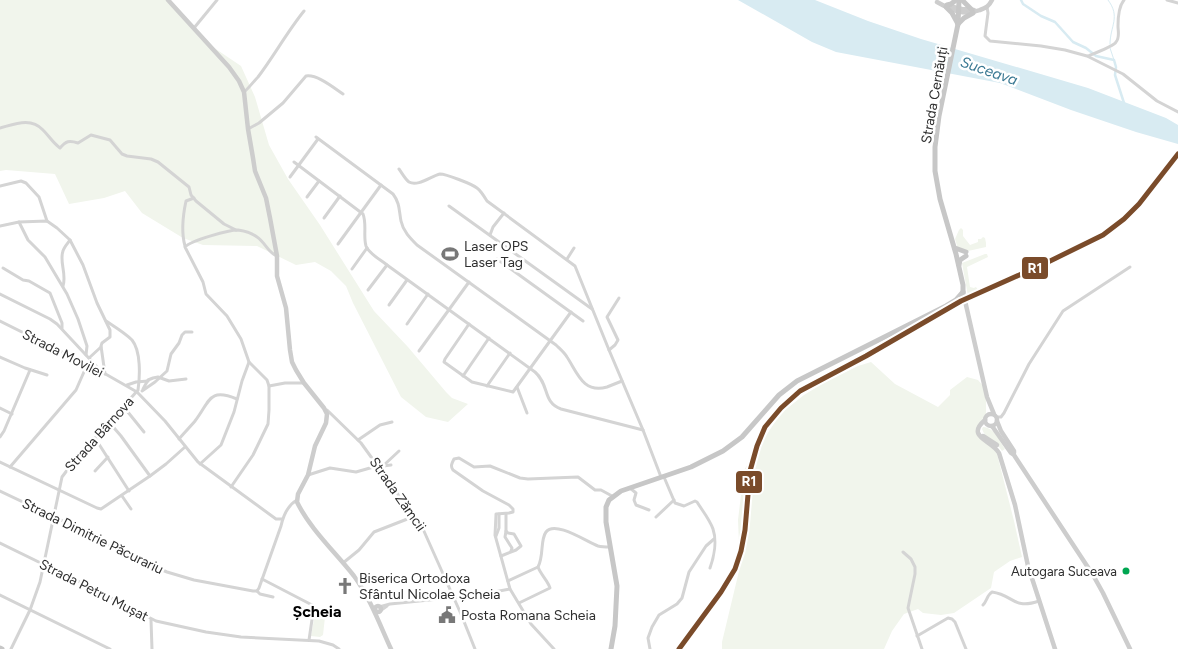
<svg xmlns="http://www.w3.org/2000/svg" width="1178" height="649" viewBox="0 0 1178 649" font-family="Figtree,sans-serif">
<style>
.green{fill:#f1f5ec}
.water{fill:#d8ebf2}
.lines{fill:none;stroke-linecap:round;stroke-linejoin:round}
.stream{stroke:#d8ebf2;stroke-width:1}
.canal{stroke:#d8ebf2;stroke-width:2.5}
.street{stroke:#d4d4d4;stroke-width:3}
.secondary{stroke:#cdcdcd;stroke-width:4.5}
.primary{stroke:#c7c7c7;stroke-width:5}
.rail-1-casing{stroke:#fff;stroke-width:9}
.rail-1{stroke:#7a4b2a;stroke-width:5}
.bus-dot{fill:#00a651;stroke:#fff;stroke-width:2}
.labels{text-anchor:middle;stroke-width:5;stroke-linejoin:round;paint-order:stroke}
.bus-label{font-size:13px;fill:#2f2f2f;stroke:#fff;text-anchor:end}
.street-label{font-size:14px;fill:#2f2f2f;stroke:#fff}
.poi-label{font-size:14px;fill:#2f2f2f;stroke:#fff;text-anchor:start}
.water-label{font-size:15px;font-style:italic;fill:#3a7993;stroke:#fff}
.quarter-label{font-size:16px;font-weight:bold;fill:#000;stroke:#fff}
.line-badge{stroke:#fff;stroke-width:2}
.badge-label{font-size:14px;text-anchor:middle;font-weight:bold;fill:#fff}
</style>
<rect width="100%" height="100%" fill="#fff"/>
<g class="green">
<path d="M 0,0 L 166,0 L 201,39 L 241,66 L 255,97 L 269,145 L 288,179 L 320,225 L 374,311 L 408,347 L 446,392 L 452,398 L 468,404 L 448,422 L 426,417 L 401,397 L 353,303 L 346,286 L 331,271 L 315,262 L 296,265 L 257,246 L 203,245 L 183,238 L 142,213 L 125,191 L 104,198 L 69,204 L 55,174 L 6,170 L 0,171 Z"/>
<path d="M 961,228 L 963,230 L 963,236 L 970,245 L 978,242 L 978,239 L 981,239 L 983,237 L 985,238 L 986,243 L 986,247 L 968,251 L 958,249 L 955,239 L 959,230 Z"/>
<path d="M 985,254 L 987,254 L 988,257 L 967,267 L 970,287 L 974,288 L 976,287 L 978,290 L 968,296 L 962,263 Z"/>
<path d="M 871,362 L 895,384 L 938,407 L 950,395 L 950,390 L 967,377 L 978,380 L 984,387 L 986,399 L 986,414 L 977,432 L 994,449 L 997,454 L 1014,521 L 1022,557 L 1010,561 L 994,572 L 991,588 L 954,613 L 941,615 L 923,613 L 918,609 L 904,614 L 892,631 L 884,649 L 722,649 L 722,642 L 740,567 L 738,520 L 744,470 L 780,414 L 804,395 L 822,384 L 858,366 Z"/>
<path d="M 983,427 C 995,428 999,440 1005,449 L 1002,451 C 997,442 985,439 982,429 Z"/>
<path d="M 315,614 L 324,615 L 325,617 L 323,635 L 320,637 L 311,636 Z"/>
</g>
<path class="water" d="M 738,0 L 815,0 L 868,21 L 921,39 L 1088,88 L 1166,118 L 1178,125 L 1178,144 L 1136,132 L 1071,110 L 1000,83 L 836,52 L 812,42 Z"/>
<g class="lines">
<g class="stream">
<path d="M 1108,0 C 1121,17 1110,26 1110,44"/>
<path d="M 1110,48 L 1114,60"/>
</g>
<path class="canal" d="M 1021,0 L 1023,4 L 1041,16 L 1055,22 L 1073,42 L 1086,48 L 1096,56 L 1114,60 L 1116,67 L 1115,75 L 1124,103"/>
<g class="street">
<path d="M 1167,0 L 1178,3"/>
<path d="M 987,7 L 988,13 L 985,36 L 990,41 L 1041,46 L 1065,50 L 1087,56 L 1123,74 L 1157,101 L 1178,112"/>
<path d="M 194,28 L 217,0"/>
<path d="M 1088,56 C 1093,54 1114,46 1116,42 C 1120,38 1118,31 1118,26 C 1118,18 1119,6 1124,0"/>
<path d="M 244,92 C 249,88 253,82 258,77 C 274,56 287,32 304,11"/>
<path d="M 0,128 C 15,124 31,117 43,130 C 49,136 53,143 60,148 C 66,141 69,140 78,143 L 91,135 L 110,140 L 122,154 L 127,156 L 151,159 L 158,162 L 189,187 L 191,195 L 196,201 L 224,224 L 236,230"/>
<path d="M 248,129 L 259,123 L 283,103 L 306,76 C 317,74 334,88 343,94"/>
<path d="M 316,137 L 393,194 C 400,203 399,211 401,221 C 403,231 410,238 417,245 L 556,345 C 560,349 564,352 567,357 C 577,372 583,394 607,387 C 612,385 617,383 622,381"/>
<path d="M 294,162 L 363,214 C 367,224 363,236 366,246 C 369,254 381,260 387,265 L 535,372 C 550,385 542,402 561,409 L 643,430"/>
<path d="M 399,169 C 402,173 405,179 409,182 C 418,187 431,176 440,174 C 446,174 472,184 477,188 C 481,191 484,196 487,201 L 575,266 L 609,350 L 643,430 L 661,477"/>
<path d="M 290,177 L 318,139"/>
<path d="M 0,186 L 21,181 L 26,183 L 39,197 L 47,221"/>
<path d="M 307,197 L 319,181"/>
<path d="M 449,206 L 592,309"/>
<path d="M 324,218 L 340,196"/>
<path d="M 19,222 L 28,240 L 45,257 L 67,294 L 78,319 L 87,346 L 86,355"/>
<path d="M 0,226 L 19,222 L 47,221 L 57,228 L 70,240 L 83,265 L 97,303 L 110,330 L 110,337 L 102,343 L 101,346 L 105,374"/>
<path d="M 490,235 L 493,227 L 504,213"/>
<path d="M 338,244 L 381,185"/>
<path d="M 185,246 C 181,232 183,215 186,201 L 194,198"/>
<path d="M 497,259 L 583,321"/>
<path d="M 567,259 L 574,248"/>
<path d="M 3,268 L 23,280 L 29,281 L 50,293 L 62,323 L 62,328"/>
<path d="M 352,269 L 367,248"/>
<path d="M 63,286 C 67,274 59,262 63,251 C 64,247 68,243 70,240"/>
<path d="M 368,290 L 387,265"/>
<path d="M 0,294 L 50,319 L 57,324 L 99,369"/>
<path d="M 389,305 L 407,280"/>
<path d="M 0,321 L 102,372 L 137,392 L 165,421 L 198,462 L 276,519 L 282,519"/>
<path d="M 407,324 L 428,294"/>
<path d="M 469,324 L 445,359 L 444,362 L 472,382 L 513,392 L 571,312"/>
<path d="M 609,350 L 615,345 L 618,340 L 607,317 L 619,298"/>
<path d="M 419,351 L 469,282"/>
<path d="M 0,357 L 25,368 L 47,375"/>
<path d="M 89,358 L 101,347"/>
<path d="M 463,376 L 489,338"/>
<path d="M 127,385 L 136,382 L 148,381"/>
<path d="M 269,386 L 285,383 L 304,383"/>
<path d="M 487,386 L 510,353"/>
<path d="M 517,387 L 527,413"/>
<path d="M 143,389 L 148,380 L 153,378 L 158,377 L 169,381 L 186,379"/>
<path d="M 142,391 L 155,382 L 167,371 L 171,354 L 179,343 L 182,335 L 185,332 L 192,332"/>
<path d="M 123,406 L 144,432"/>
<path d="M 0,408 L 12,414"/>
<path d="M 327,410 L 361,443 L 423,529 L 461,614 L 475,649"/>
<path d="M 997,417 L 1001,417 L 1004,413 L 1029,364 L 1063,311 L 1130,267"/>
<path d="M 109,422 L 121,436 L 150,476"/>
<path d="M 0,437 L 4,431 L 30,370"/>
<path d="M 95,438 L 129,491"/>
<path d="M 179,439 C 184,433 190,427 195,421 C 210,402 208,387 237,399"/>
<path d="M 358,440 L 380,425 L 392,422"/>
<path d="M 0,462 L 97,508 L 101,509 L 150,476 L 166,464 L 185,447"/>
<path d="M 200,464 L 221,445 L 234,412 L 242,381 L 249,362"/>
<path d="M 383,466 L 391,465"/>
<path d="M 10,467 L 76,390 L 87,365"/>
<path d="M 378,468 L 384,465 L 399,451"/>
<path d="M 95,471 L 108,457"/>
<path d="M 308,475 L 330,468 L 356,472 L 377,466"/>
<path d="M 664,477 L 675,503 L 684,506 L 695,501 L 697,502 C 702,510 710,520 713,529 C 717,541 714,557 710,568"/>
<path d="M 231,487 L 253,455 L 268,424 L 269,410 L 269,386 L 267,380 L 249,362 L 241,339 L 227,316 L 206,294 L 203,282 L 185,247 C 192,240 229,230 238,230 C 245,231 252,233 257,237 C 265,242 268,253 277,256"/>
<path d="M 630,488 L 636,493 L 634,500 L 636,505 L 649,510"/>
<path d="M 0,491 L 69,524 L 129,556 L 167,572 L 194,580 L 253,591 L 257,591 L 260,594 L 273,597"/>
<path d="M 122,496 L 131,509"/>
<path d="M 506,514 L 506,531 L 505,537 L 512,548 L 511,551"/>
<path d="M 656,517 L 674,500"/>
<path d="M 496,536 L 499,528 L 499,514"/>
<path d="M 0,543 L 96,590 L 156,621 L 206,632 L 241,637 L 319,641 L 333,645 L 339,649"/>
<path d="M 903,552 L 911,559 L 915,567 L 915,574 L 908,608 L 922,649"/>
<path d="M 501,556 L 516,550 L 521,546 L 514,534 L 508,533 L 506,531"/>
<path d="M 343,563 L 359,550 L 374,532 L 415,516"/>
<path d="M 262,579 L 314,606 L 309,640"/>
<path d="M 508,581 L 538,567 C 544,556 540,540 546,532 C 555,520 587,542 598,546 C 602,547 606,547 610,547"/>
<path d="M 257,591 L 259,588 L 281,526 C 283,517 288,505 297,500"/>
<path d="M 0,595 L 110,649"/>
<path d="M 519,603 L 550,588 C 548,581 541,575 538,567"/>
<path d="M 983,605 C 987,601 987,595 992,592 C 1014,595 1013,610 1039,601"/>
<path d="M 379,607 L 390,604 L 478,595 L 510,589"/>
<path d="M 380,611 L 387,606"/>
<path d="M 151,620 L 152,649"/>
<path d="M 917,636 L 948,618 L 952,619 L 955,622 L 966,649"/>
<path d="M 11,649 L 30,610 L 40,582 L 62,477 L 68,469 L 138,390 C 140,376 141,351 132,340 C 125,333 115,327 106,321"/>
<path d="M 554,649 L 531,624 L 510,589 L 495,535 L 496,515 L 496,514 L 509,513 L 513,512 L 513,509 L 509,505 L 483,491 L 453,470 C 450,466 452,463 454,459 L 459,458 L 474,467 L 490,466 L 520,478 L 528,479 L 578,477 L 595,490 L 601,490 L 612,496"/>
<path d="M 650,649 L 648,638 L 652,627 L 659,615 L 677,604 L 682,598 L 689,572 L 706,546 L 714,539"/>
</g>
<g class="secondary">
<path d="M 168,0 L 229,67 L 239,81 L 244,92 L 248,129 L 253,158 L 255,171 L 266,198 L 270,218 L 277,256 L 277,276 L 286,308 L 290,350 L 292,362 L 296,370 L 304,383 L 324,408 L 327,414 L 326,423 L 315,446 L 308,475 L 298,494 L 297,502 C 310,529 336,553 354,576 C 370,598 380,625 391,649"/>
<path d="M 937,2 C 951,10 964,16 980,10 C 986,8 989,6 992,0"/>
<path d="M 949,6 L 962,9 L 974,10"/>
<path d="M 963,292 L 987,397 L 994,414"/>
<circle cx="991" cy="420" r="6"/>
<path d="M 985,420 C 965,437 992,440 999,453 L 1015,505 L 1028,566 L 1055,649"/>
<path d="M 997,421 L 1001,431 L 1014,451 L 1014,453"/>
<path d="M 992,426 L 1011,453 L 1014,455 L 1093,575 L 1103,593 L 1130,649"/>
<path d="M 983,436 L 997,445"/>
<circle cx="378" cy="609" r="3"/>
</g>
<g class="primary">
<path d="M 959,0 L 958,24 L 939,116 L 935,147 L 935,171 L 940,199 L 956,254 L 963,285 L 963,292"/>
<path d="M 962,0 L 972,10"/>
<path d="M 947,5 L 951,4 L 956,0"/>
<path d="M 946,7 L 952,13 L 958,24"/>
<path d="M 958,24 L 964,18 L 973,13"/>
<path d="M 955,248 L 966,252"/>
<path d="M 959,265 L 960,260 L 966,256"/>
<path d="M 0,648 L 2,649"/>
<path d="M 611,649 L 615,626 L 617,586 L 606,522 L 606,507 L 609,500 L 621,491 L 691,467 L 723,451 L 742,437 L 779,395 L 797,381 L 946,306 L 956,300 L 963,292"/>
</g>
<g class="rail-1-casing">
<path id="rail-1" d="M 679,649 L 721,592 L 735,569 L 741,551 L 745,530 L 750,471 L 757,446 L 765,427 L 781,408 L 800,391 L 866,356 L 961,301 L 1046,263 L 1103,235 L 1124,219 L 1139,204 L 1178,154"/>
</g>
<use href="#rail-1" class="rail-1"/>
</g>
<defs>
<g id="stadium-bare" transform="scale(1.35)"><path d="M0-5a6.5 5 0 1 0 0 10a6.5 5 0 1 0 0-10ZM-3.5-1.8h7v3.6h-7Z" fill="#787878" stroke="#fff" stroke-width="2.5" paint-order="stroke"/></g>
<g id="church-bare" transform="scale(1.35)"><path d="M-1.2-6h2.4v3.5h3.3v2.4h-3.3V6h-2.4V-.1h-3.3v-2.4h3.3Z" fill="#787878" stroke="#fff" stroke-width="2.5" paint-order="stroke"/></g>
<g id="civic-bare" transform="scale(1.35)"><path d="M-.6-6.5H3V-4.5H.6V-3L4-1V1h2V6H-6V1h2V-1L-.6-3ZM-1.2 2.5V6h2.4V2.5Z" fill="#787878" stroke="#fff" stroke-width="2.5" paint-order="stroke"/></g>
</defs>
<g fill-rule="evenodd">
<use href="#stadium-bare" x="450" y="254"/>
<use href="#church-bare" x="345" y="586"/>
<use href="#civic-bare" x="447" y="615"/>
</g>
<circle class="bus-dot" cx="1126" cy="571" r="4.5"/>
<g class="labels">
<g class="bus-label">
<text x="1117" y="576">Autogara Suceava</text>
</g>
<g class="street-label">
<text transform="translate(934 95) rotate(-80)" y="5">Strada Cernăuți</text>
<text transform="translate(63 353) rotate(27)" y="5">Strada Movilei</text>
<text transform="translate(99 434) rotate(-48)" y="5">Strada Bârnova</text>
<text transform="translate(398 494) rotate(55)" y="5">Strada Zămcii</text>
<text transform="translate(93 536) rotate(26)" y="5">Strada Dimitrie Păcurariu</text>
<text transform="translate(94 590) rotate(27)" y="5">Strada Petru Mușat</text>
</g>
<g class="poi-label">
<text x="464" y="251">Laser OPS<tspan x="464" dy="16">Laser Tag</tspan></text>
<text x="359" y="583">Biserica Ortodoxa<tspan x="359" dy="16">Sfântul Nicolae Șcheia</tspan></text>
<text x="461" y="620">Posta Romana Scheia</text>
</g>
<g class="water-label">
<text transform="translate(989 71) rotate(19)" y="5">Suceava</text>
</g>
<g class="quarter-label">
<text x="317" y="617">Șcheia</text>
</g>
</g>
<g class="line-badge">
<rect x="1021" y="256" width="28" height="24" rx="5" fill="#7a4b2a"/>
<rect x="735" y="470" width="28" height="24" rx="5" fill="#7a4b2a"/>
</g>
<g class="badge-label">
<text x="1035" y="273">R1</text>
<text x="749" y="486">R1</text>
</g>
</svg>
